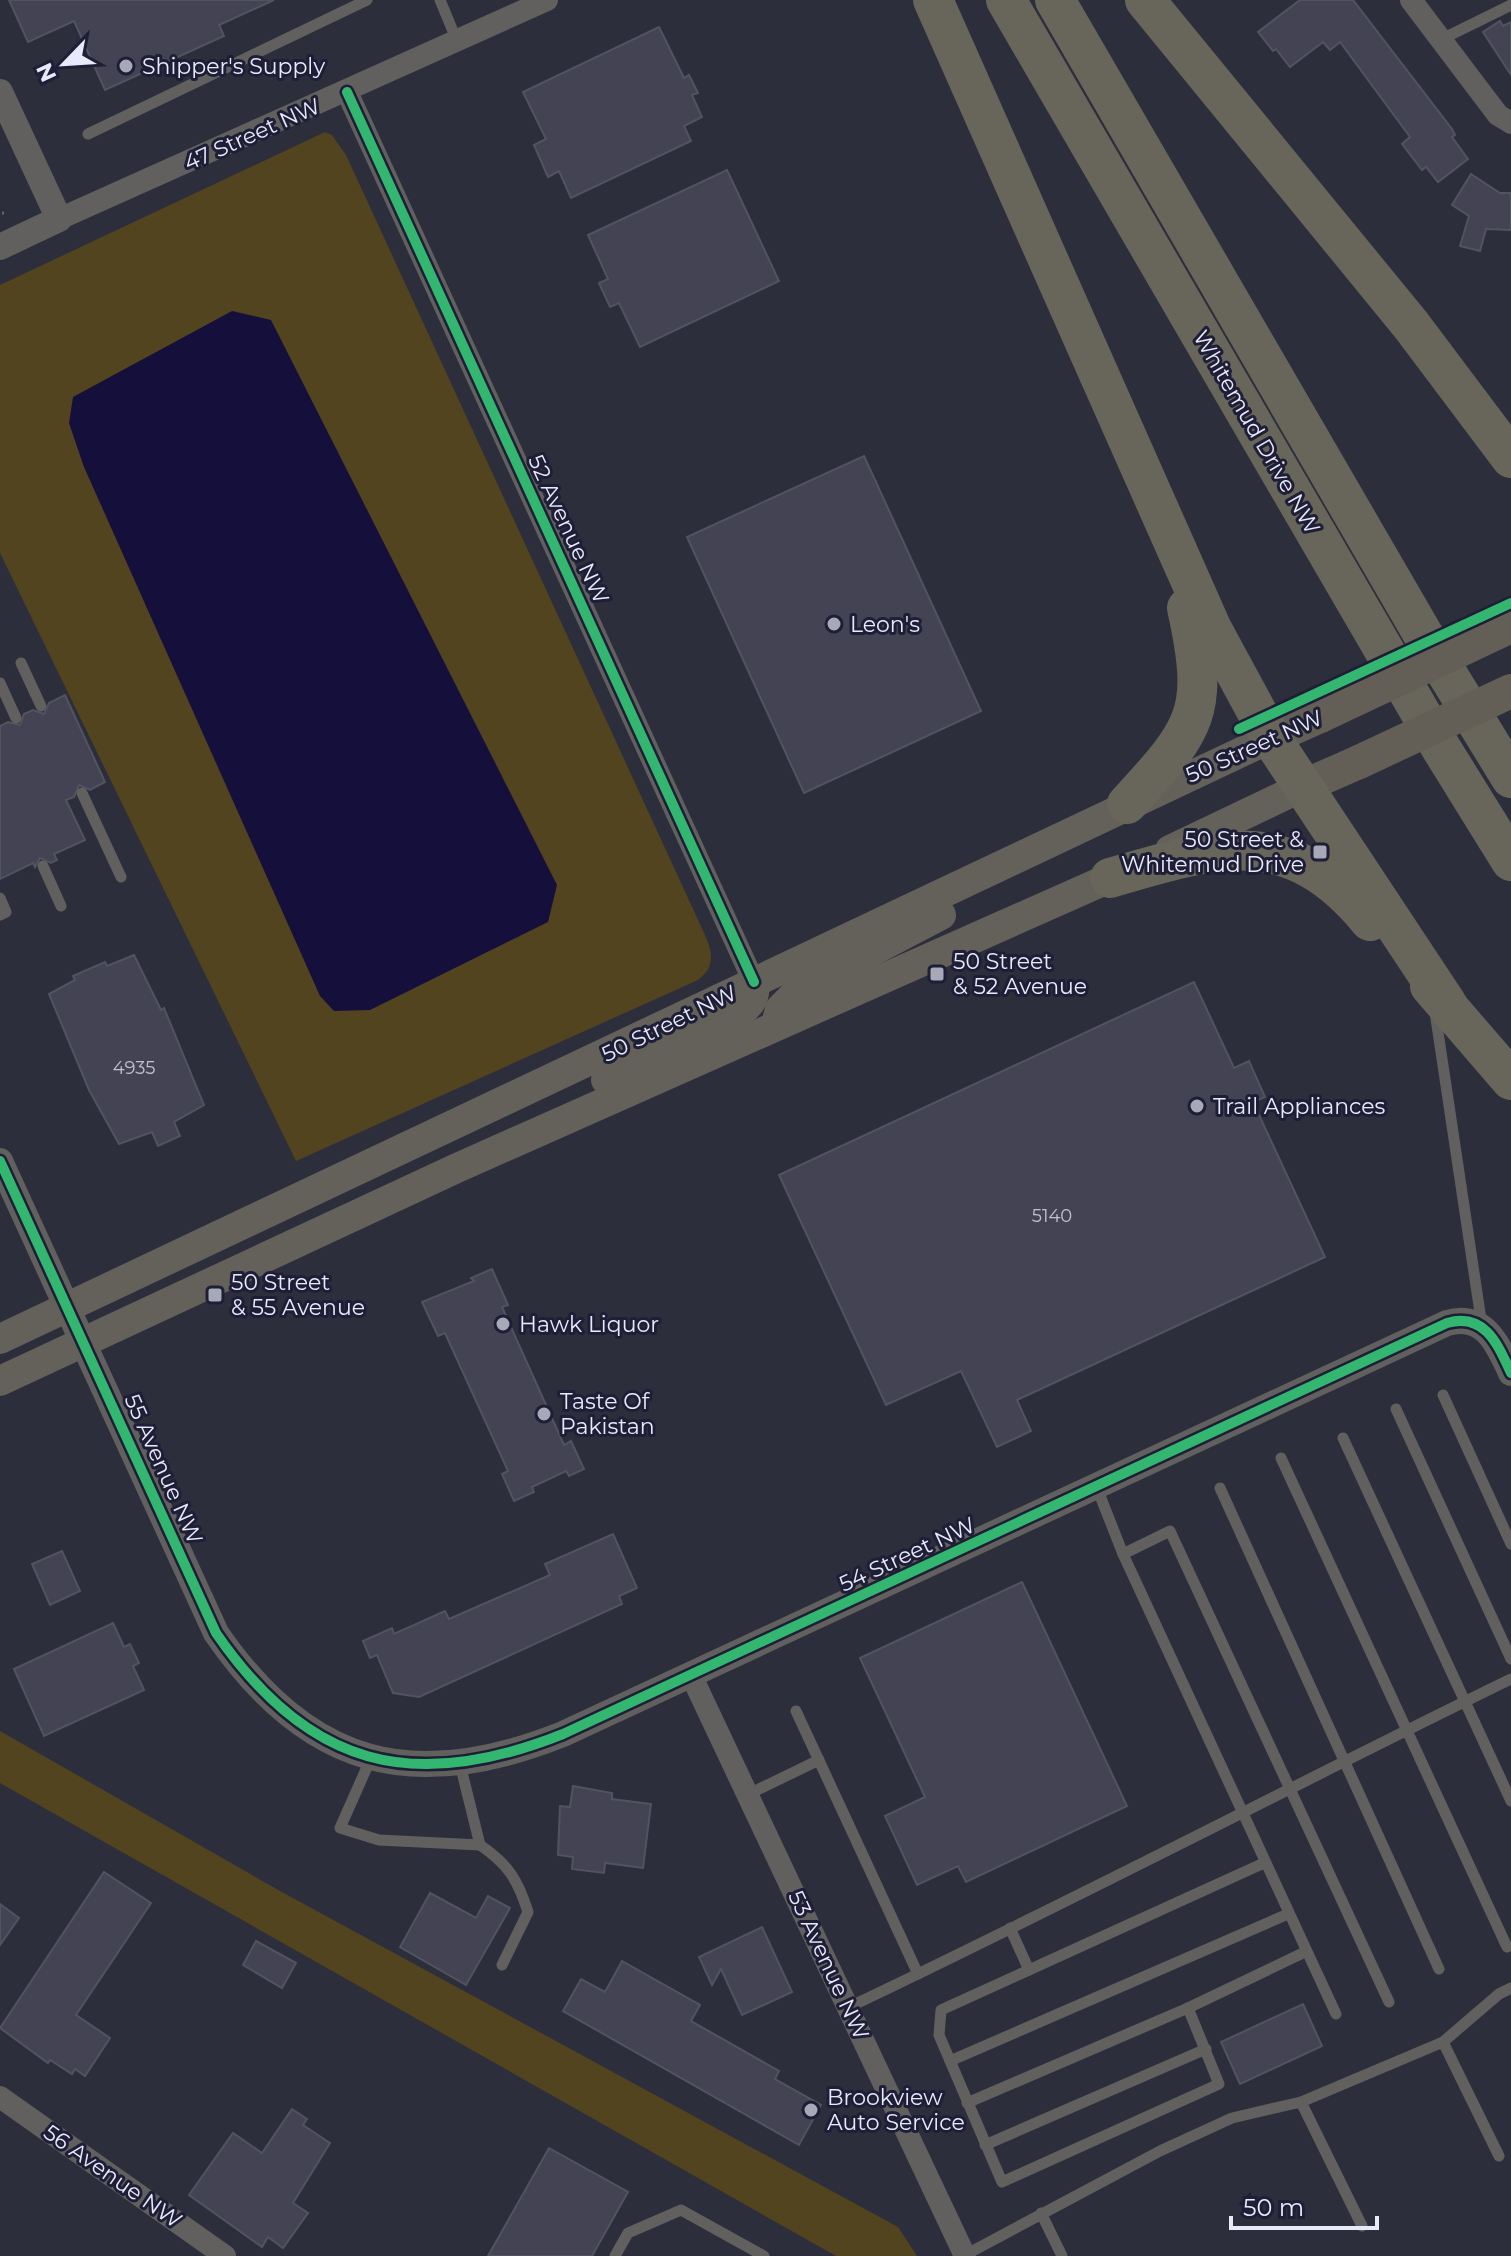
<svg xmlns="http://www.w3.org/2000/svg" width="1511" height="2256" viewBox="0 0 1511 2256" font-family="Montserrat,sans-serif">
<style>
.green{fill:#51441f}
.water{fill:#150f3c}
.building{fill:#434354;stroke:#525360;stroke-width:2}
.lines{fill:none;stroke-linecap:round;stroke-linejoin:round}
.path{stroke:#686767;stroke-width:3;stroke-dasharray:2 6;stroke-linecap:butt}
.service{stroke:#62605e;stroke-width:11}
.minor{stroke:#62605e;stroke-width:22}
.tertiary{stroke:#62605e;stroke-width:26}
.secondary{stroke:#64605a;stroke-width:30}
.primary{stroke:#635f57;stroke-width:34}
.motorway{stroke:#68655b;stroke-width:40}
.primary-bridge{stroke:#635f57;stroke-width:34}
.cycleway-casing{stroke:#1e1e37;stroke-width:15}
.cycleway{stroke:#33b770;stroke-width:10}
.poi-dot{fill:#a7a8b8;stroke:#1e1e37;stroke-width:3}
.labels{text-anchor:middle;stroke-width:6;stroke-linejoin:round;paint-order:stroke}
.number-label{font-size:18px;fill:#bfc0d1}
.poi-label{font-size:22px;fill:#e8e9fb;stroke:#1e1e37;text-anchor:start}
.street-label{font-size:22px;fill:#e8e9fb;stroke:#1e1e37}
</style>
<rect width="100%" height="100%" fill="#2d2e3c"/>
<g class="green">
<path d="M 325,132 L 332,135 L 346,155 L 705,935 C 713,954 715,967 698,980 L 296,1161 L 0,553 L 0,285 Z"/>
<path d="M 0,1731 L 280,1891 L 898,2227 L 917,2256 L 836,2256 L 0,1783 Z"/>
</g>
<path class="water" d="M 232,311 L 271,320 L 557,885 L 548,922 L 370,1010 L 334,1011 L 320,996 L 84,467 L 69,423 L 73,397 Z"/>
<g class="building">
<path d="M 9,0 L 274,0 L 219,25 L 224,36 L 105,90 L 74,21 L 28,42 Z"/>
<path d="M 1300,0 L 1353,0 L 1452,129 L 1455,135 L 1452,137 L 1468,159 L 1438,182 L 1426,167 L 1422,170 L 1402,144 L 1410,137 L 1340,42 L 1330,50 L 1323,42 L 1290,67 L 1276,49 L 1273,51 L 1258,32 Z"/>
<path d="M 1500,21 L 1503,26 L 1511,22 L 1511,75 L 1483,32 Z"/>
<path d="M 659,27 L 684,78 L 689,75 L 698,93 L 692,95 L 702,117 L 684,126 L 691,141 L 571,198 L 559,171 L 548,177 L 534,145 L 546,139 L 523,92 Z"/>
<path d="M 727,170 L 779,281 L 640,347 L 619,303 L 610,307 L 599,283 L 608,279 L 588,235 Z"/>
<path d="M 1471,174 L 1500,193 L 1511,193 L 1511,230 L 1486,229 L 1480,251 L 1460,246 L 1469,216 L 1452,205 Z"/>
<path d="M 864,456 L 981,711 L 804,793 L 687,537 Z"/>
<path d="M 65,695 L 105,782 L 90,790 L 79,785 L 74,797 L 66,800 L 85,840 L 54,854 L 57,860 L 51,863 L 40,858 L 35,867 L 33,863 L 0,879 L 0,726 L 8,722 L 20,725 L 24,714 L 33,710 L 44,714 L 49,703 Z"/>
<path d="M 134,955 L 161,1010 L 164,1008 L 204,1105 L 174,1122 L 180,1136 L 158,1146 L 152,1132 L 119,1144 L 89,1090 L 49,994 L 75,980 L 73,976 L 105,962 L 107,966 Z"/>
<path d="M 1194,982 L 1234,1068 L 1249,1061 L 1265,1097 L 1253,1102 L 1325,1257 L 1017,1400 L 1031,1431 L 997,1447 L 961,1371 L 886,1405 L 779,1175 Z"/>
<path d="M 492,1269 L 508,1305 L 502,1307 L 564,1445 L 571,1441 L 584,1469 L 569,1476 L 566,1471 L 532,1487 L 534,1492 L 514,1501 L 502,1474 L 508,1471 L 445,1333 L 438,1336 L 422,1302 L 474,1281 L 471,1278 Z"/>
<path d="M 613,1534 L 637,1588 L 619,1596 L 622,1604 L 419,1697 L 393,1693 L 377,1655 L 370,1658 L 363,1641 L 392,1628 L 394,1634 L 445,1611 L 449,1619 L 550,1575 L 545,1564 Z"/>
<path d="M 62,1551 L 80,1591 L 50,1605 L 32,1564 Z"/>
<path d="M 1022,1582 L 1127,1806 L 966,1882 L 958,1866 L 917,1885 L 885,1816 L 925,1797 L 860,1658 Z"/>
<path d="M 113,1623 L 124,1647 L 130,1644 L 139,1663 L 133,1666 L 144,1690 L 44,1736 L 14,1669 Z"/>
<path d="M 573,1786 L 612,1793 L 612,1799 L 651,1804 L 643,1868 L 605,1863 L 604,1873 L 572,1869 L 573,1857 L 558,1855 L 560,1806 L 570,1807 Z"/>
<path d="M 104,1872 L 151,1903 L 76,2015 L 110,2038 L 85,2076 L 75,2069 L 72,2074 L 50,2060 L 48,2063 L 0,2028 Z"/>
<path d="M 430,1893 L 476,1918 L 488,1896 L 510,1908 L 466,1985 L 400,1947 Z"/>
<path d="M 0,1904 L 19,1918 L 0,1945 Z"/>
<path d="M 762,1927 L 792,1992 L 742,2015 L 721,1969 L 712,1985 L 699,1957 Z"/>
<path d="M 256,1941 L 296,1963 L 282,1988 L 243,1965 Z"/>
<path d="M 622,1961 L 700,2005 L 691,2021 L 779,2071 L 775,2079 L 821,2105 L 799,2145 L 563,2011 L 581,1979 L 605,1992 Z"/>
<path d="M 1303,2004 L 1322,2046 L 1240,2084 L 1221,2042 Z"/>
<path d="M 292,2109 L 307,2119 L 303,2125 L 330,2143 L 293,2203 L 308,2213 L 283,2248 L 268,2237 L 262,2247 L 189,2195 L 233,2133 L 262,2153 Z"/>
<path d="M 549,2148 L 628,2192 L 592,2256 L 488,2256 Z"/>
</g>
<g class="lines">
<path class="path" d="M 2,213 L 9,214"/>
<g class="service">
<path d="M 440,0 L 457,41"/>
<path d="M 1440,40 L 1511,5"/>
<path d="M 88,134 L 367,0"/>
<path d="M 21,663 L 41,706"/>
<path d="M 0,683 L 16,718"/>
<path d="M 82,793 L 121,877"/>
<path d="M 43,866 L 61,906"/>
<path d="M 0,898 L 6,912 L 0,915"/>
<path d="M 1435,1012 L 1482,1326"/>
<path d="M 1443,1395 L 1511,1544"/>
<path d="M 1396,1409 L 1511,1659"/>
<path d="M 1343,1438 L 1511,1801"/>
<path d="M 1281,1458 L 1507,1947"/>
<path d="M 1097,1488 L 1123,1554 L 1336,2014"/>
<path d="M 1220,1488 L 1439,1969"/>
<path d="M 1123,1554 L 1170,1531 L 1389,2002"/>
<path d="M 796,1711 L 918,1974"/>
<path d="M 371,1758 L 340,1828 L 379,1840 L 480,1845 L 460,1764"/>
<path d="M 749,1794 L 819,1760"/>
<path d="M 480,1845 C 508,1864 518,1880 528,1912 L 502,1965"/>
<path d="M 1010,1928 L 1029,1970"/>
<path d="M 849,2007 C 1072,1901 1290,1787 1511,1679"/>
<path d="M 1188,2008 L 1305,1952"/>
<path d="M 1443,2042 L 1499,1994 L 1511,1988"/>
<path d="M 950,2061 L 1288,1914"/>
<path d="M 1301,2102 L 1443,2042 L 1499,2156"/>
<path d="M 967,2103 L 1188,2008 L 1219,2084 L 1002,2182 L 939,2035 L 941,2010 L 1264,1863"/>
<path d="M 985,2145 L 1206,2049"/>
<path d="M 1041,2213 L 1062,2256"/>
<path d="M 965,2255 L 1160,2151 L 1232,2118 L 1301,2102 L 1362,2226"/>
<path d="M 615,2256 L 628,2233 L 681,2210 L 764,2256"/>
</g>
<g class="minor">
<path d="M 1411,0 L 1498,115 L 1511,123"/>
<path d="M 347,92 L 754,982"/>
<path d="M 59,219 L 547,0"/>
<path d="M 691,1675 L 965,2256"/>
<path d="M 0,2097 L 225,2256"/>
</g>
<g class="tertiary">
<path d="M 0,92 L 59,219 L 0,247"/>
<path d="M 0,1161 L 216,1633 C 308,1767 413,1794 563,1734 L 1447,1323 C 1485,1312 1498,1345 1511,1373"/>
</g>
<g class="secondary">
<path d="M 1170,850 L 1302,787"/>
<path d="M 776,1025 L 780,1009 L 800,989 L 941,915"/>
<path d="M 606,1080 L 731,1019 C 746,1008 757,1002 754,982"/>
<path d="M 0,1339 L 1271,738"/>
<path d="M 0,1381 L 457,1168 L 1130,869"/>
</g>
<g class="primary">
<path d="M 1271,738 L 1320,716"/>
<path d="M 1302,787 L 1359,762"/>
</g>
<g class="motorway">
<path d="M 933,0 L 1212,629 L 1271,738 L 1447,1004"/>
<path d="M 1006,0 L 1441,748 L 1511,861"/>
<path d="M 1055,0 L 1424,636 L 1511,778"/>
<path d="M 1145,0 L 1411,325 L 1511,458"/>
<path d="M 1127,804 C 1197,728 1210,713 1187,608"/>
<path d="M 1110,878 C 1216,847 1289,822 1370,921"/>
<path d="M 1430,986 L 1511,1080"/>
</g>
<g class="primary-bridge">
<path d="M 1320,716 L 1511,626"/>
<path d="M 1359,762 L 1511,691"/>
</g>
<g class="cycleway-casing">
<g id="cycleway">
<path d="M 347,92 L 754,982"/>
<path d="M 1239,729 L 1511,603"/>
<path d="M 0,1161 L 216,1633 C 308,1767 413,1794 563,1734 L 1447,1323 C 1485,1312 1498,1345 1511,1373"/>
</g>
</g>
<use href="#cycleway" class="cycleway"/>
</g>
<g class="poi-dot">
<circle cx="126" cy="66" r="8"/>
<circle cx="834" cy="624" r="8"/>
<rect x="1312" y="844" width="16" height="16" rx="4"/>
<rect x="929" y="966" width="16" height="16" rx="4"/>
<circle cx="1197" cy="1106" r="8"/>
<rect x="207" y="1287" width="16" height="16" rx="4"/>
<circle cx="503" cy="1324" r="8"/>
<circle cx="544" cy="1414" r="8"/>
<circle cx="811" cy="2110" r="8"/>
</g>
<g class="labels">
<g class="number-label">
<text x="134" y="1074">4935</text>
<text x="1052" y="1222">5140</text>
</g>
<g class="poi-label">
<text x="142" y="74">Shipper's Supply</text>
<text x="850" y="632">Leon's</text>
<text x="1304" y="847" text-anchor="end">50 Street &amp;<tspan x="1304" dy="25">Whitemud Drive</tspan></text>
<text x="953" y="969">50 Street<tspan x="953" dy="25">&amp; 52 Avenue</tspan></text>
<text x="1213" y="1114">Trail Appliances</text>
<text x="231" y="1290">50 Street<tspan x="231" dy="25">&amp; 55 Avenue</tspan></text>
<text x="519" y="1332">Hawk Liquor</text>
<text x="560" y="1409">Taste Of<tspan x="560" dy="25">Pakistan</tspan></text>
<text x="827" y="2105">Brookview<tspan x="827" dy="25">Auto Service</tspan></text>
</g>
<g class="street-label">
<text transform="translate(252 134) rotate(-24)" y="8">47 Street NW</text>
<text transform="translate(1257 432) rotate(60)" y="8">Whitemud Drive NW</text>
<text transform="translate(569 529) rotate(65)" y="8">52 Avenue NW</text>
<text transform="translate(1254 746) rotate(-24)" y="8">50 Street NW</text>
<text transform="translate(669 1023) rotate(-26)" y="8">50 Street NW</text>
<text transform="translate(164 1469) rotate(66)" y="8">55 Avenue NW</text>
<text transform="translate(907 1554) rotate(-25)" y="8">54 Street NW</text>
<text transform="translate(829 1965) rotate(65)" y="8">53 Avenue NW</text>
<text transform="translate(113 2176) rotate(35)" y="8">56 Avenue NW</text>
</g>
</g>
<g transform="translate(64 64) rotate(245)" stroke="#1e1e37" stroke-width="6" paint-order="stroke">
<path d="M0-6L14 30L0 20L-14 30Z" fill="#e8e9fb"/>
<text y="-12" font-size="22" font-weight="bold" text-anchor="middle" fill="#e8e9fb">N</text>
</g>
<path d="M1231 2216v12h146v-12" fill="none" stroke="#e8e9fb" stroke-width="4"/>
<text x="1243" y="2216" font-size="24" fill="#e8e9fb" stroke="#1e1e37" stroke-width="6" paint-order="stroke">50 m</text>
</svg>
